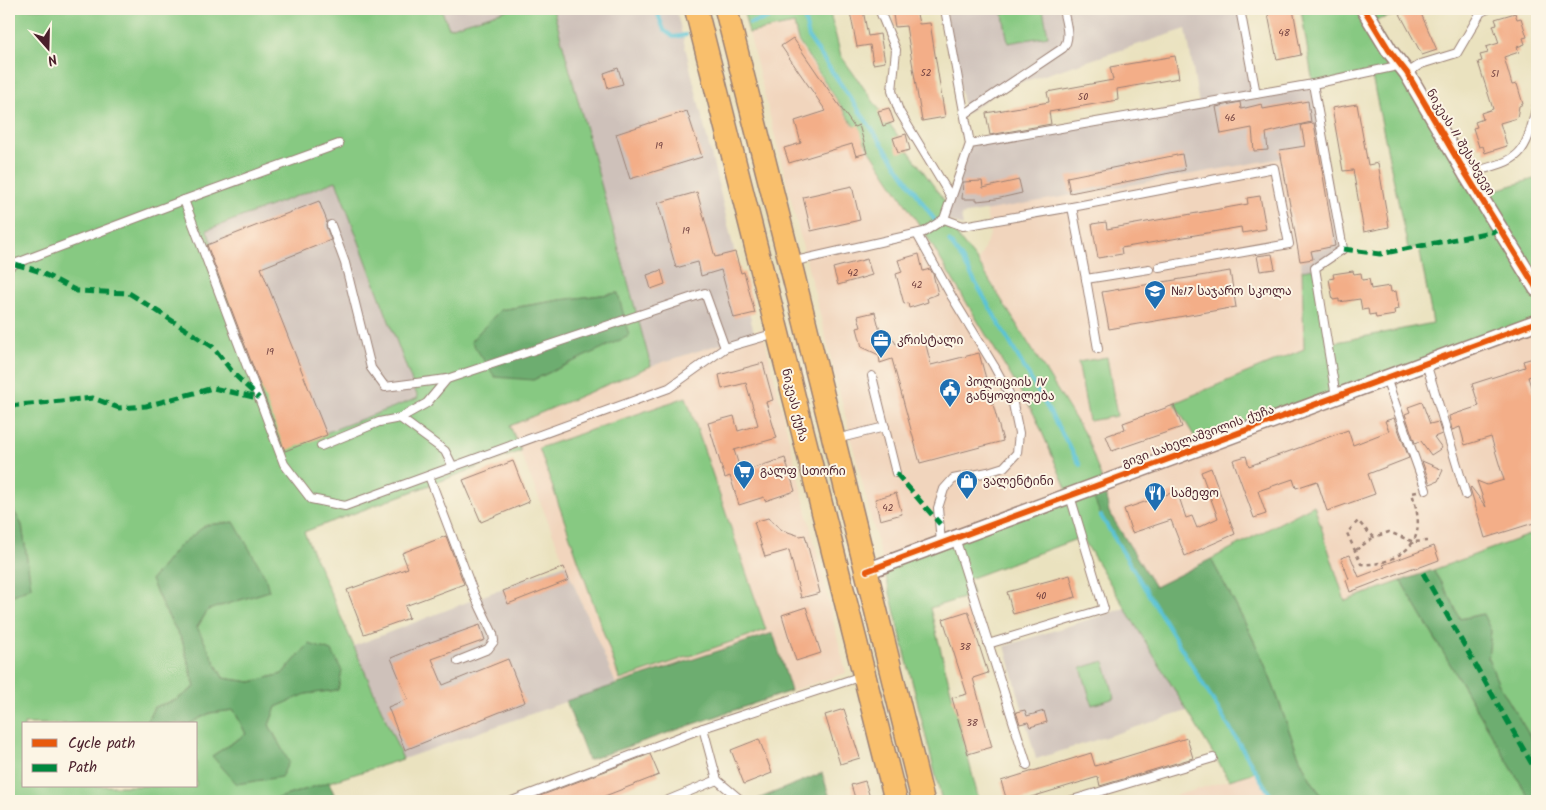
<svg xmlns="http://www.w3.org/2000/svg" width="1546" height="810" viewBox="0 0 1546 810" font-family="Kalam,'Noto Sans Georgian',sans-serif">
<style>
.built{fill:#f1d5bd}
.industrial{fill:#cec1ba}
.green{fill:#87c982;stroke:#687456;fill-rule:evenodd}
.forest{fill:#6dad70;stroke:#5c664e}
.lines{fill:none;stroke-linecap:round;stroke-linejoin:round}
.stream{stroke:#5ac3d6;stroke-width:4}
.building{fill:#f3ae88}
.service-casing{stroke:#9a8075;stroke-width:10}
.minor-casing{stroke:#9a8075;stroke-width:18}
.primary-casing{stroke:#9a8075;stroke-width:25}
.path{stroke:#9a8075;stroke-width:2.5;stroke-dasharray:4 4;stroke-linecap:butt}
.service{stroke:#fff;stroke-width:8}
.minor{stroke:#fff;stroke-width:15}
.primary{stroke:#f9bf6c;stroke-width:22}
.quiet{stroke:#00873e;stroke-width:5;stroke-dasharray:10 5;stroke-linecap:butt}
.cycleway-casing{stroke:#fcf5e5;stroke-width:9}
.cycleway{stroke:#e8590c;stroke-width:6}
.labels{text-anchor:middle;stroke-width:4;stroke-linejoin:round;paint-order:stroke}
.number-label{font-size:10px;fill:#744342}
.street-label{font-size:12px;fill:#4a1f2b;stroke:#fcf5e5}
.poi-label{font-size:12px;fill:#4a1f2b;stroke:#fcf5e5;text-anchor:start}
</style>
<rect width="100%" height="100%" fill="#fcf5e5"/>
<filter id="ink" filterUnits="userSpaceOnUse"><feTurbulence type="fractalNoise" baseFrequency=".02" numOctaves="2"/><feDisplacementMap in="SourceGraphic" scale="10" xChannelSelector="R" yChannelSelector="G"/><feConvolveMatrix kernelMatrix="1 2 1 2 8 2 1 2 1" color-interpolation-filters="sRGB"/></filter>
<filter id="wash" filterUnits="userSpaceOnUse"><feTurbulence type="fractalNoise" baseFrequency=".0096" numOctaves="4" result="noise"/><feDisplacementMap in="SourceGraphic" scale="20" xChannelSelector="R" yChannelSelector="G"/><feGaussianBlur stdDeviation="1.12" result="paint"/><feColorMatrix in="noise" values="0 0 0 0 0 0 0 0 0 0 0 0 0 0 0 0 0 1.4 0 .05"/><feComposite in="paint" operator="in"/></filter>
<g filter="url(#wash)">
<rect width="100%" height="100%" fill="#eae2bf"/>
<g class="built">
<path d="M 794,24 L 798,42 L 924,232 L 1035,416 L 1070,496 L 883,565 L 749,33 Z"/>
<path d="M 1282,158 L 1302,270 L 1304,349 L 1175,403 L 1201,446 L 1537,322 L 1537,532 L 1345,601 L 1314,505 L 1155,587 L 1109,512 L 1103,483 L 1087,438 L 978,262 L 990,235 L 986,210 Z"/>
<path d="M 762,328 L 846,673 L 791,691 L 773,633 L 616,684 L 565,564 L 510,426 L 651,366 L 754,333 Z"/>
<path d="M 1256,772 L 1274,801 L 1157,801 Z"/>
</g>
<g class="industrial">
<path d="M 441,9 L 510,9 L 448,28 Z"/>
<path d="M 553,9 L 676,9 L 754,333 L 651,366 Z"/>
<path d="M 945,9 L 1240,9 L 1256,94 L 1313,84 L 1343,249 L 1315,268 L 1302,270 L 1282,158 L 961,215 L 963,226 L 944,219 L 970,144 L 1199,104 L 1186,29 L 1004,88 L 965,114 Z"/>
<path d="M 336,181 L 418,399 L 289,447 L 206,230 Z"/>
<path d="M 565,564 L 616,684 L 403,759 L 354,646 Z"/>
<path d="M 1125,608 L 1187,711 L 1036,759 L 1005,646 Z"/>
</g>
<g class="green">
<path d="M 9,9 L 441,9 L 449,28 L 510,9 L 553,9 L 651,366 L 510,426 L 521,451 L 304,532 L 403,759 L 269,801 L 14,801 L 9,789 L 9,597 L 31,587 L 22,525 L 9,502 ZM 336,181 L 418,398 L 288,447 L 207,230 ZM 618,293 L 576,360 L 533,380 L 500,310 L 560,300 ZM 234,522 L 269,591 L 208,610 L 197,628 L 223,678 L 251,682 L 282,674 L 310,644 L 338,690 L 305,694 L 276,707 L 269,725 L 278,741 L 212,756 L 246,734 L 234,710 L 210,713 L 189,724 L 196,724 L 196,786 L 24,786 L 24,724 L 146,724 L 154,707 L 176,700 L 195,687 L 182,640 L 164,609 L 151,580 L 179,546 L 206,525 Z"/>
<path d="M 743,9 L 829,9 L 841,56 L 948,206 L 944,219 L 978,262 L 1087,438 L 1103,483 L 1101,516 L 1256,772 L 1229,780 L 1082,537 L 968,579 L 973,595 L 930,608 L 979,801 L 942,801 L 883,565 L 1069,495 L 1035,416 L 924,232 L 798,41 L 794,24 L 749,33 Z"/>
<path d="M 1002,9 L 1043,9 L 1048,36 L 1008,43 Z"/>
<path d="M 1301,9 L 1419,9 L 1372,21 L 1479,195 L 1537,178 L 1537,322 L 1201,447 L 1174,403 L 1304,349 L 1302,270 L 1315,268 L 1327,344 L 1433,323 L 1419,247 L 1408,249 L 1371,72 L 1313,84 Z"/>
<path d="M 1107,357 L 1117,416 L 1089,421 L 1078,362 Z"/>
<path d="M 686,397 L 766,630 L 620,680 L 539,448 Z"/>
<path d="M 1314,505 L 1345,601 L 1401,581 L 1531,801 L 1326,801 C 1297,767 1288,723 1272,683 C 1256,640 1232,599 1211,559 Z"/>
<path d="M 1537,532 L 1537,748 L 1498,683 L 1488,658 L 1491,631 L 1482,614 L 1460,619 L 1451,599 L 1433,570 Z"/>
<path d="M 1104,661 L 1115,698 L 1092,705 L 1081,668 Z"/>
</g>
<g class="forest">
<path d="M 618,293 L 629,336 L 533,380 L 495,377 L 471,341 L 500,310 L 560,300 Z"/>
<path d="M 1103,483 L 1109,512 L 1155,587 L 1211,559 C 1232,599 1256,640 1272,683 C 1288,723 1297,767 1326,801 L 1274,801 L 1101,516 L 1090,489 Z"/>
<path d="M 9,502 L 22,525 L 31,587 L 9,597 Z"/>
<path d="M 234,522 L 265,576 L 269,591 L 208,610 L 197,627 L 223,678 L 251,682 L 282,674 L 309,644 L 332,651 L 342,671 L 338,690 L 306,694 L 276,707 L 269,725 L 289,762 L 281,777 L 237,784 L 212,756 L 246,734 L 234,710 L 210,713 L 189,724 L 146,724 L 154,707 L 176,700 L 195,687 L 182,640 L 164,609 L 151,580 L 179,546 L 206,525 Z"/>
<path d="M 1433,570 L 1451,599 L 1460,619 L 1483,614 L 1491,631 L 1488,658 L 1498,683 L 1537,748 L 1537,801 L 1531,801 L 1401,581 Z"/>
<path d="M 773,633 L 791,691 L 588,760 L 566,701 Z"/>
<path d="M 822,773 L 831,801 L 758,801 L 758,799 Z"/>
<path d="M 329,782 L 337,801 L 269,801 Z"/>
</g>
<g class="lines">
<g class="stream">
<path d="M 656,9 L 664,30 L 673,37 L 686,35"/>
<path d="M 793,9 L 804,16 L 809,38 L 936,222"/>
<path d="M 750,23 L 767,19 L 780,10 L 792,9"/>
<path d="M 949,241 L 962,259 L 1080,465"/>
<path d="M 1101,516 L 1274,801"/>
</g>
</g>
<g id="blocks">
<g class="building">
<path d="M 892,9 L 916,9 L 919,24 L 930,23 L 945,117 L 922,121 L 906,26 L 895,27 Z"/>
<path d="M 1267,9 L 1293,9 L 1301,55 L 1277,60 Z"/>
<path d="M 1407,9 L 1419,9 L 1437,50 L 1422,55 L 1399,12 Z"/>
<path d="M 863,10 L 868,36 L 880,34 L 885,62 L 873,64 L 870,45 L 857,47 L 850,12 Z"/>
<path d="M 1515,13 L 1517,19 L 1521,18 L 1527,37 L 1523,38 L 1525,44 L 1517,47 L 1519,52 L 1504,57 L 1512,85 L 1517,84 L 1523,104 L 1519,106 L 1517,118 L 1500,123 L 1507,146 L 1485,153 L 1483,146 L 1479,147 L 1473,128 L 1477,127 L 1475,122 L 1483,119 L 1481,113 L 1493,109 L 1478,62 L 1482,61 L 1480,55 L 1488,53 L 1486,47 L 1499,43 L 1493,25 L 1497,24 L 1495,19 Z"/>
<path d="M 793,38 L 854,127 L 859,125 L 867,153 L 856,156 L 852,144 L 789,163 L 784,148 L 801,143 L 795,121 L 826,111 L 781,46 Z"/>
<path d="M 1175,56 L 1179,78 L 1117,89 L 1118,100 L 1049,112 L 1051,124 L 990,135 L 986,113 L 1049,102 L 1047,92 L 1113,80 L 1110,67 Z"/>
<path d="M 618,68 L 623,84 L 608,88 L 604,73 Z"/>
<path d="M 1308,101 L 1311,122 L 1266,133 L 1268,150 L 1254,151 L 1252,128 L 1221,134 L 1216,107 L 1240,102 L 1241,109 L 1262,104 L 1263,109 Z"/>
<path d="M 1357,104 L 1368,165 L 1378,163 L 1389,227 L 1364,232 L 1353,170 L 1343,171 L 1332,108 Z"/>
<path d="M 889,108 L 894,122 L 883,126 L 878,111 Z"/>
<path d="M 687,111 L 702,157 L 630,179 L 616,134 Z"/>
<path d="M 1314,123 L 1335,246 L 1311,251 L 1313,259 L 1300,261 L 1280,150 L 1305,146 L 1301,125 Z"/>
<path d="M 906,134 L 910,150 L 898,153 L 893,138 Z"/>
<path d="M 1182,154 L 1185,170 L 1070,193 L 1067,177 Z"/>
<path d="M 1019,180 L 1022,193 L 996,199 L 977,201 L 977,199 L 962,199 L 963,182 L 982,181 L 983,188 Z"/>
<path d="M 852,186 L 860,220 L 811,231 L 803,197 Z"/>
<path d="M 697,192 L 715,257 L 735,252 L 741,273 L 744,272 L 755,313 L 734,318 L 721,270 L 701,276 L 698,262 L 676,268 L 658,203 Z"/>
<path d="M 1260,196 L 1266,229 L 1242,233 L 1241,227 L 1121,248 L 1122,254 L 1098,258 L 1092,224 L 1106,222 L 1107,229 L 1248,204 L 1247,198 Z"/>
<path d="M 319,201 L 327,221 L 326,226 L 331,240 L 261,268 L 327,435 L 285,451 L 207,245 Z"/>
<path d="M 919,254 L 923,271 L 930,269 L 933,274 L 938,294 L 927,298 L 928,302 L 909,308 L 908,303 L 904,304 L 896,274 L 902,272 L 898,260 Z"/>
<path d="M 1272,254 L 1275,269 L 1260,271 L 1257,256 Z"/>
<path d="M 867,259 L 872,275 L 838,285 L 833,268 Z"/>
<path d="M 661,270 L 665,284 L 651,289 L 647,275 Z"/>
<path d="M 1230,271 L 1236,307 L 1109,329 L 1102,292 Z"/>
<path d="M 1353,271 L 1354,274 L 1361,273 L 1362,280 L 1369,279 L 1371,289 L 1390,286 L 1391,292 L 1396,291 L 1399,309 L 1394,310 L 1395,315 L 1376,318 L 1375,314 L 1369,315 L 1368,309 L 1362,310 L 1360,299 L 1339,302 L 1339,299 L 1333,300 L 1329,279 L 1334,278 L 1333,274 Z"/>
<path d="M 875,312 L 881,335 L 891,336 L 896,344 L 924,337 L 931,365 L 979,353 L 1003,441 L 920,463 L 892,359 L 880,363 L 879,355 L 862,347 L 857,328 L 861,327 L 858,316 Z"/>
<path d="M 1537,357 L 1537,374 L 1528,377 L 1537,406 L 1537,522 L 1485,538 L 1470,488 L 1471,487 L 1486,507 L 1477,481 L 1487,485 L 1504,480 L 1491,437 L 1465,445 L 1460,427 L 1452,430 L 1449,416 L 1479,406 L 1472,384 L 1525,367 L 1523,361 Z"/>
<path d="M 763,363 L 773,400 L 766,402 L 777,438 L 734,450 L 741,472 L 785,458 L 795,491 L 765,501 L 764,497 L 739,505 L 730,476 L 725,478 L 708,423 L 734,416 L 738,431 L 758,425 L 746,383 L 722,389 L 719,375 Z"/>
<path d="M 1422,402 L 1430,424 L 1438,422 L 1442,434 L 1434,437 L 1442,448 L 1431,455 L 1421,441 L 1415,443 L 1405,414 L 1410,412 L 1408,407 Z"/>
<path d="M 1174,405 L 1182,427 L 1112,451 L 1106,436 L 1125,429 L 1123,423 Z"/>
<path d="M 1394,418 L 1409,458 L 1368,474 L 1375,494 L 1327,511 L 1317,481 L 1296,488 L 1293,479 L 1258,491 L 1266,514 L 1254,518 L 1233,460 L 1246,456 L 1249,466 L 1348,430 L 1353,445 L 1389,431 L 1385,421 Z"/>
<path d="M 513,461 L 529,502 L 481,522 L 463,480 Z"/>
<path d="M 1422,461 L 1443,470 L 1438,481 L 1430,484 Z"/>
<path d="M 1211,468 L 1235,534 L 1185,556 L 1171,520 L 1132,533 L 1124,509 L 1177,491 L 1186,518 L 1192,516 L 1197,528 L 1218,518 L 1201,472 Z"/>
<path d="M 896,493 L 902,514 L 880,520 L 875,499 Z"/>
<path d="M 768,518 L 782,530 L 800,536 L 805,535 L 820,593 L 801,598 L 789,550 L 765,557 L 754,522 Z"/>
<path d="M 446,536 L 464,584 L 405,606 L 409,618 L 364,634 L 347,590 L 408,568 L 402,553 Z"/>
<path d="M 1434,546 L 1439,560 L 1415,569 L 1415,567 L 1350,592 L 1346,580 L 1349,579 L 1341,558 L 1350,555 L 1359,577 L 1385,567 L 1383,565 Z"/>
<path d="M 564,567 L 569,580 L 508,604 L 503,591 Z"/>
<path d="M 1070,575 L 1076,597 L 1013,614 L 1007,592 Z"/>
<path d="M 806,607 L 821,653 L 796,661 L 782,615 Z"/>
<path d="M 968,611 L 988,673 L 973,678 L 992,747 L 968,754 L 952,698 L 967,694 L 943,619 Z"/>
<path d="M 480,625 L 485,640 L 432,659 L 443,685 L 508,659 L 525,702 L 405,750 L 388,707 L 408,699 L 391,658 L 425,644 Z"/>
<path d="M 844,709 L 860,758 L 840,764 L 825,715 Z"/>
<path d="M 1025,710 L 1027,716 L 1044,711 L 1047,722 L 1030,727 L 1028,722 L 1020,724 L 1016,712 Z"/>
<path d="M 1187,738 L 1193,758 L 1100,786 L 1098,777 L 1018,801 L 1007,801 L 1001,781 L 1091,753 L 1095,766 Z"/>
<path d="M 759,739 L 772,773 L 744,784 L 731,750 Z"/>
<path d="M 650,754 L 659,775 L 592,801 L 527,801 Z"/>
<path d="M 865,781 L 871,801 L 856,801 L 851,785 Z"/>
</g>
</g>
</g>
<g filter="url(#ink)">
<use href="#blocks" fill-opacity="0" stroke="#9a8075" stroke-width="1"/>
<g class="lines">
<g class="service-casing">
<g id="service">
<path d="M 879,9 L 896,50 L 892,91 L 899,111 L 951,197"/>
<path d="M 945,9 L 970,144"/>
<path d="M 1240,9 L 1256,94"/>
<path d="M 1407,73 L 1421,64 L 1457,53 L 1481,12 L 1488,9"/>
<path d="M 1313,84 L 1343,249 L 1315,268 L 1336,397"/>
<path d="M 965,114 L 1063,48 C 1072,38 1065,21 1063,9"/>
<path d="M 1466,174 C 1520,159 1524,161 1537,105"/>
<path d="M 184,200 L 339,144"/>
<path d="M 944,219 L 963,226 L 1072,207"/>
<path d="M 331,225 L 345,263 L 371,368 L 385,387 L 447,379"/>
<path d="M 917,234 L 952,297 L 994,366 L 1012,399 L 1019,433 L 1017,453 L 1004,467 L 988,472 L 953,479 L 944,489 L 938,508 L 941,543"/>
<path d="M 791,262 L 924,232 L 944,219 L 970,144 L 1313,84 L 1402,65"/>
<path d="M 9,266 L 184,200 L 284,464 L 311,499 L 345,506 L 669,388 L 725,348 L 776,333"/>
<path d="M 1149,269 L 1086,279 L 1072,207 L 1274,168 L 1289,244 L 1159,267"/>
<path d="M 1086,279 L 1098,349"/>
<path d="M 1426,363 L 1466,495"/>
<path d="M 872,376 L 896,473"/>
<path d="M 1386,378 L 1426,490"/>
<path d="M 400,418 L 445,451 L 453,467"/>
<path d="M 836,439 L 885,427"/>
<path d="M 321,446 L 379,422 L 400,418 L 427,403 L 447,379 L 705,293 L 725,348"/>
<path d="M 429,476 L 474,594 L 493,634 L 494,641 L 488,649 L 458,661"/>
<path d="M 955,538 L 1027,765"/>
<path d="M 988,644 L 1104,609 L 1070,496"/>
<path d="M 717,780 L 742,801"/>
<path d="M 512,801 L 703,728 L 862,676"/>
<path d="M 666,801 L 717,780 L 703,728"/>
<path d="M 1069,801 L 1213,758"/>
</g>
</g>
<g class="minor-casing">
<g id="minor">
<path d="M 1364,9 L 1389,50 L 1407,73 L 1466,174 L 1537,289"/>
<path d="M 867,571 L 1537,322"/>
</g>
</g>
<g class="primary-casing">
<g id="primary">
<path d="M 696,9 L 896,801"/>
<path d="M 726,9 L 790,262 L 923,801"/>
</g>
</g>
<g class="path">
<path d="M 1417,492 L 1412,493 C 1420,519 1424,543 1395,557 C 1384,563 1374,565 1361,564 L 1347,533 L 1358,521 L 1368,532 L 1374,537 L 1389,532 L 1414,542 L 1427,541"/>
<path d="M 1356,550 L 1374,537"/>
</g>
<use href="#service" class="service"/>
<use href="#minor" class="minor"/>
<use href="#primary" class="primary"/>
<g class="quiet">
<path d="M 1343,249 L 1380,254 L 1501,230"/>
<path d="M 15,264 L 38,271 L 77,291 L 129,293 L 213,347 L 234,374 L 259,398"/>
<path d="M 9,406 L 93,398 L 119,408 L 146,406 L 213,388 L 258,398"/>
<path d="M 896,473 L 940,524"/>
<path d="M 1423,573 L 1537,773"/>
</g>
<g class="cycleway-casing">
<g id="cycleway">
<path d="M 1364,9 L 1389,50 L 1407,73 L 1466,174 L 1537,289"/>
<path d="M 867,571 L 1537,322"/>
</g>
</g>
<use href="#cycleway" class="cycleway"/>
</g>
</g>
<defs>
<g id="school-pin" transform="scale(1.125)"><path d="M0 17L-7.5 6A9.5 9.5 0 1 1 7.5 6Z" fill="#1f6fb2" stroke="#fcf5e5"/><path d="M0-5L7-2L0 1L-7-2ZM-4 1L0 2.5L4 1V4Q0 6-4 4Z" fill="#fff"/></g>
<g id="office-pin" transform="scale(1.125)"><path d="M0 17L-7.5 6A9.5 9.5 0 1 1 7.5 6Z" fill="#1f6fb2" stroke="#fcf5e5"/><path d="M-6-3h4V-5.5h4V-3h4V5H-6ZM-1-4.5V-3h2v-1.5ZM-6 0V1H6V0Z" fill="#fff"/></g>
<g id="civic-pin" transform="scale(1.125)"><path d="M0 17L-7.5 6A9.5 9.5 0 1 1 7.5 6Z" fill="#1f6fb2" stroke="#fcf5e5"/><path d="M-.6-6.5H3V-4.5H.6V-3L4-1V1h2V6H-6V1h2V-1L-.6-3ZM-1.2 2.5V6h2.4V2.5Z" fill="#fff"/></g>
<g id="supermarket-pin" transform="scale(1.125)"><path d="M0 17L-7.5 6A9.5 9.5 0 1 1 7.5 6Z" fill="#1f6fb2" stroke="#fcf5e5"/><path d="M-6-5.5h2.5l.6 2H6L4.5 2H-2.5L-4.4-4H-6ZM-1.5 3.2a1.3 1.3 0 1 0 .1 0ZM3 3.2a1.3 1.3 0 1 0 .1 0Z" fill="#fff"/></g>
<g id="shop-pin" transform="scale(1.125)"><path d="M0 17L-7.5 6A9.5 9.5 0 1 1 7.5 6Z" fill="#1f6fb2" stroke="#fcf5e5"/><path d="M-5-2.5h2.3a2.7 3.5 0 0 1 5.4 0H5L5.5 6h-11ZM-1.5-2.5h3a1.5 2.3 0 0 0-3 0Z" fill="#fff"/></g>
<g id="restaurant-pin" transform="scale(1.125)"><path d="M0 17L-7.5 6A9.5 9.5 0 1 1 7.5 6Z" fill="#1f6fb2" stroke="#fcf5e5"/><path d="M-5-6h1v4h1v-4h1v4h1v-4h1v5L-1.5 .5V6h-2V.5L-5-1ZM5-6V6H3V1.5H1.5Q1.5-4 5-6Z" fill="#fff"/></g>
</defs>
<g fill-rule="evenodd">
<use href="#school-pin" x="1155" y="291"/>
<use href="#office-pin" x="881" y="340"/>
<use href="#civic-pin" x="950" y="389"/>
<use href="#supermarket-pin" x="744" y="471"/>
<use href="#shop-pin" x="967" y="481"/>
<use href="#restaurant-pin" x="1155" y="493"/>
</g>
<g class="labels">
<g class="number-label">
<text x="1284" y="36">48</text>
<text x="926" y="76">52</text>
<text x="1495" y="77">51</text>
<text x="1083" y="100">50</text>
<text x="1230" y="121">46</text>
<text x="659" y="149">19</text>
<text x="686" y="234">19</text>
<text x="853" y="276">42</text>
<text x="917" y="288">42</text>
<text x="270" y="355">19</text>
<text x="888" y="511">42</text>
<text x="1041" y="599">40</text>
<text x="965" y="650">38</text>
<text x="972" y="726">38</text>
</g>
<g class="street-label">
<text transform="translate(1461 142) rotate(59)" y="4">ნიკეას II შესახვევი</text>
<text transform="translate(795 405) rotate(76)" y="4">ნიკეას ქუჩა</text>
<text transform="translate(1198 436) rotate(-20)" y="4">გივი სახელაშვილის ქუჩა</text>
</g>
<g class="poi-label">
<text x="1171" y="295">№17 საჯარო სკოლა</text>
<text x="897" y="344">კრისტალი</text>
<text x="966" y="386">პოლიციის IV<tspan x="966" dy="14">განყოფილება</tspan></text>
<text x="760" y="475">გალფ სთორი</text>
<text x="983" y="485">ვალენტინი</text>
<text x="1171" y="497">სამეფო</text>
</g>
</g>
<rect width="1546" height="810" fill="none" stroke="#fcf5e5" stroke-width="30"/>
<rect x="22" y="722" width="175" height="65" fill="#fcf5e5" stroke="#b59f9b"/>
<rect x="32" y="739" width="25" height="8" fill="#e8590c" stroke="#b59f9b"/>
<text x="68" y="748" font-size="15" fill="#4a1f2b">Cycle path</text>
<rect x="32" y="764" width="25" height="8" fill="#00873e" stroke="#b59f9b"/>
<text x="68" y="772" font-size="15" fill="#4a1f2b">Path</text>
<g transform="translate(48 48) rotate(160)" stroke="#fcf5e5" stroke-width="4" paint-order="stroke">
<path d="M0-4L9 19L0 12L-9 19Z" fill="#4a1f2b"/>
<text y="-8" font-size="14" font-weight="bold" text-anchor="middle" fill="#4a1f2b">N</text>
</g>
</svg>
